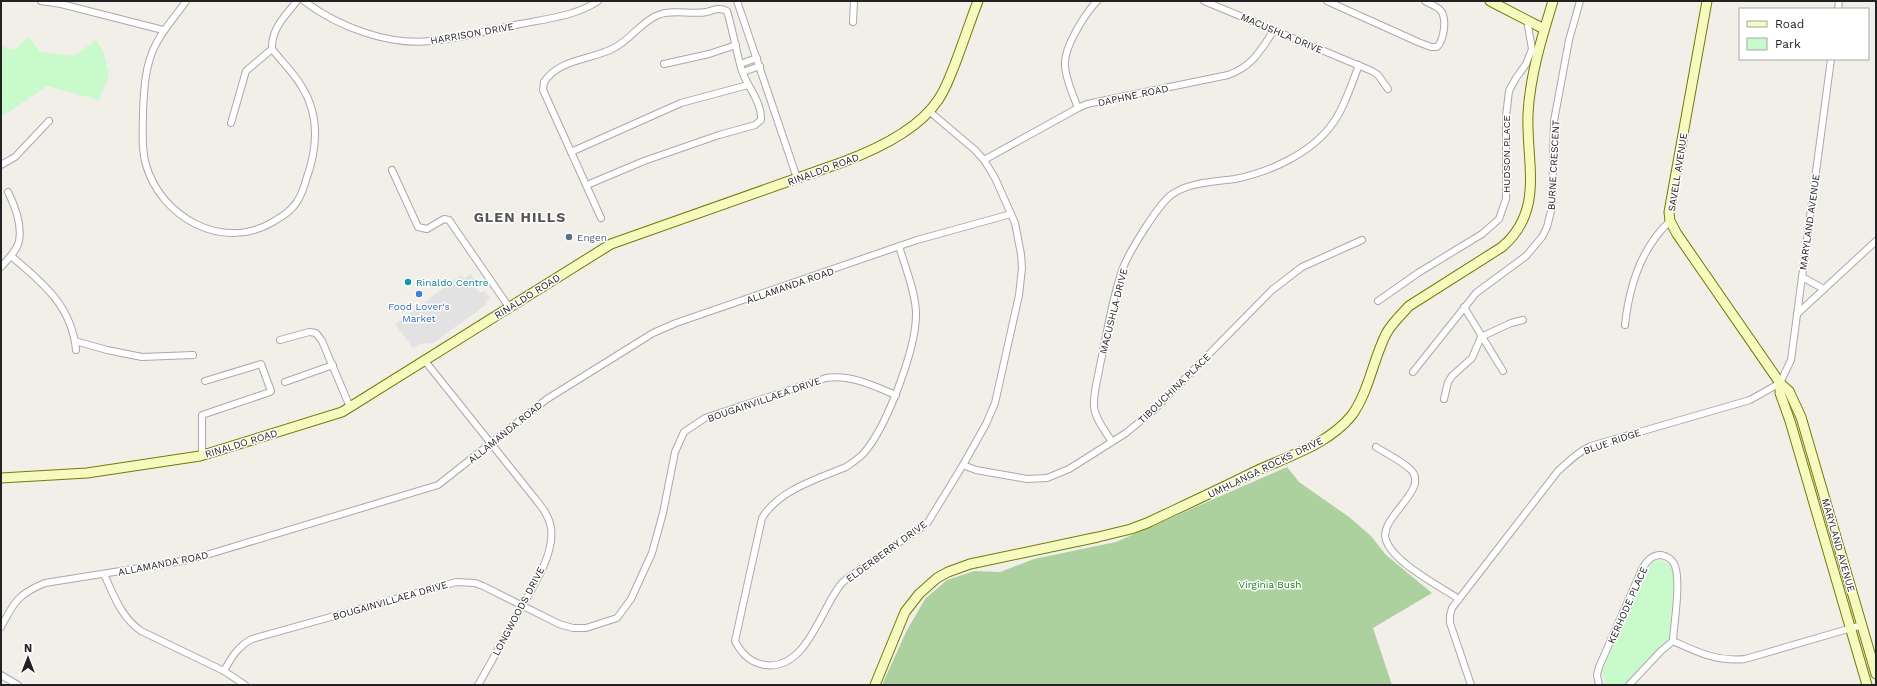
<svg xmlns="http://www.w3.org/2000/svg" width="1877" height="686" viewBox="0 0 1877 686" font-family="'Work Sans',sans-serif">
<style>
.forest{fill:#add19e}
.park{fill:#c8facc}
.parking{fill:#e2e2e2}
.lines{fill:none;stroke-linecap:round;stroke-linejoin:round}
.street-casing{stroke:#a9a9a9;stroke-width:8}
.secondary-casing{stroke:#707d05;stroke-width:11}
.street{stroke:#fff;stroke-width:6}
.secondary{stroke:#f7fabf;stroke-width:9}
.service-dot{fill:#5c6f8a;stroke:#fff;stroke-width:1.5}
.culture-dot{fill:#0f9aa8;stroke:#fff;stroke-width:1.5}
.shop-dot{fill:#3f7fe0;stroke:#fff;stroke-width:1.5}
.labels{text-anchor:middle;stroke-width:3;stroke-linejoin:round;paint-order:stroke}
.street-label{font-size:10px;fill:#222;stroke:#fff}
.service-label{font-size:10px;fill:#4e5e75;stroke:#fff;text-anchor:start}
.culture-label{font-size:10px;fill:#0d838f;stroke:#fff;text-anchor:start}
.shop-label{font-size:10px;fill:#366cbe;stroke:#fff}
.park-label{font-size:10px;fill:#0c8416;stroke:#fff}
.district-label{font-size:14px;font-weight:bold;letter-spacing:1px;fill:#555;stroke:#fff}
</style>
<rect width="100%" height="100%" fill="#f2efe9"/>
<path class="forest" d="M 1287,467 L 1299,482 L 1349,517 L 1371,536 L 1386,555 L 1432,593 L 1373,628 L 1392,685 L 882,685 L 906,632 L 925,599 L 947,580 L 974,571 L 1000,572 L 1034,559 L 1116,542 Z"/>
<g class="park">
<path d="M 29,37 L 40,52 L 74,56 L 96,40 L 103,51 L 109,75 L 99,100 L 47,86 L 1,117 L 1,46 L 14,50 Z"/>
<path d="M 1661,560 L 1668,564 L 1674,573 L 1670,639 L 1625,685 L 1606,685 L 1602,670 L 1647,570 L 1654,561 Z"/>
</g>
<path class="parking" d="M 470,274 L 475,280 L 471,283 L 480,293 L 484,291 L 490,298 L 485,302 L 487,304 L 433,343 L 420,344 L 413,348 L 395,324 L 461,275 L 464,279 Z"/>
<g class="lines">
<g class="street-casing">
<g id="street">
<path d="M 41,1 L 61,4 L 163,30"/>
<path d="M 186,1 C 176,16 163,29 155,46 C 145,66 144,89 143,111 C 143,129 141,148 146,165 C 161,217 222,251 271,223 C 281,217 292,211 298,200 C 302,194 304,187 306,180 C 317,150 320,116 302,87 C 294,73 282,62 272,49 C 271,29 285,16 297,1"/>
<path d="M 304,1 C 337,26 388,46 431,41 C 461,38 491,30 520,24 C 546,19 576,16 598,1"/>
<path d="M 737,1 L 797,178"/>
<path d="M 1204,1 L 1372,71 L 1378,75 L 1388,89"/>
<path d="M 1327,1 L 1418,42 L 1431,47 L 1437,47 C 1444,40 1447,19 1441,11 C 1437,6 1430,4 1425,1"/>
<path d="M 1838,9 L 1839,1"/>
<path d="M 853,22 L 854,1"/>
<path d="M 664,64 L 709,54 L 736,45"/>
<path d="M 740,64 L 757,58"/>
<path d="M 743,72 L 760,66"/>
<path d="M 1078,108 C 1073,95 1066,80 1065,66 C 1063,48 1085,14 1097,1"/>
<path d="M 231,123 L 246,71 L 272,49"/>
<path d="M 571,152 L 681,103 L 748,85"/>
<path d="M 984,160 L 1078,108 L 1087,104 L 1228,75 C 1253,66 1260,51 1274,30"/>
<path d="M 1,165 L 15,157 L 49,121"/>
<path d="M 392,170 L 418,227 L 427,229 L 444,219 L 449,220 L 509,307"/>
<path d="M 587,185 L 644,161 L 719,135 L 755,125 L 761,120 C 762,102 748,88 742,71 C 736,51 733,31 727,11 C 719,7 714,10 707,12 C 691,15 673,9 658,15 C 641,22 630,40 614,48 C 592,60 560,58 544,82 L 543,90 L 601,218"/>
<path d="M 899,246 C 905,267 915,290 916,312 C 917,347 887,427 863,454 C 858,459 852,463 846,467 C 817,479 779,490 762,518 L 735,641 C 741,653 751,663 765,665 C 807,671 821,607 842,583 C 849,576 859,571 867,565 C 885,552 903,539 922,527 L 928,522 L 963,465 L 986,424 L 995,403 L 1019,295 L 1022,268 L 1021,254 L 1015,223 L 995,178 L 984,160 L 975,150 L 929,111"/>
<path d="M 11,256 C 42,282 72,306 76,350"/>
<path d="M 1,267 C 7,260 17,251 19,241 C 22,226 15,206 8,192"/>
<path d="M 1802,277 L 1824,289"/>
<path d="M 1378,301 L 1418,273 L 1482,234 L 1499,219 L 1506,199 L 1506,116 L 1509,91 L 1516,78 L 1526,64 L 1532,49 L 1527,20"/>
<path d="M 1464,307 L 1503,371"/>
<path d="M 1797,314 L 1876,241"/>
<path d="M 1625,325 C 1629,287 1641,248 1670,221"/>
<path d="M 280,340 L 309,332 L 316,333 L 322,341 L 350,407"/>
<path d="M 75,341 L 107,350 L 142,357 L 193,355"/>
<path d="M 425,361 L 533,496 C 541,506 549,515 551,528 C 555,557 529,593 515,618 C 503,640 491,663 478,685"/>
<path d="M 1413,372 L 1476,293 L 1526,256 L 1542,237 L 1547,227 L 1552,207 L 1554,121 L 1569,40 L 1580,1"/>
<path d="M 285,382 L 333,365"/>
<path d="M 1444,399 L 1448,382 L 1452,376 L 1472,358 L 1481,337 L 1511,323 L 1523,320"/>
<path d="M 1112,442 C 1106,432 1095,419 1094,407 C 1093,393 1098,379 1100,365 C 1107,335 1112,297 1123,268 C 1129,252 1158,205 1171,195 C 1189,182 1214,182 1235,179 C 1270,172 1312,153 1333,123 C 1345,106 1351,85 1359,65"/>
<path d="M 1376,447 C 1387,454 1400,460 1410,469 C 1432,489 1378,517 1386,540 C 1393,562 1439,586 1459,599"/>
<path d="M 202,455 L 202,415 L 270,392 L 271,391 L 261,364 L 205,381"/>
<path d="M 963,465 L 976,470 L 1027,479 L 1047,478 L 1069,469 L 1126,433 L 1154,410 L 1272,290 L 1302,267 L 1362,240"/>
<path d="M 104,574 C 114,596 121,617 141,631 L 224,671 L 245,685"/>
<path d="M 1,627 C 14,602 18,594 45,583 L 177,562 L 203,556 L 438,485 L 547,399 L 653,333 L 676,323 L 917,240 L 1011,214"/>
<path d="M 1673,641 C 1697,652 1717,662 1745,659 L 1862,625"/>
<path d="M 224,671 C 231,658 238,646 252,639 L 456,582 L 475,583 L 483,586 L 559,624 L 573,628 L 586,628 L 617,618 L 631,599 L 652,553 L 663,513 L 675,452 L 684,432 L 705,418 L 826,378 C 850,374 874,386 896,395"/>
<path d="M 1,675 L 18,685"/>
<path d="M 1471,685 L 1450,623 L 1450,615 L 1452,608 L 1558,471 C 1569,461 1578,452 1591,446 L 1750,400 L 1780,383 L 1791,360 L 1831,59"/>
<path d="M 1599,685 L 1597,675 L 1599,667 L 1642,569 C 1646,562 1651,555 1661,555 C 1667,556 1673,560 1675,566 C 1681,583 1674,622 1673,641"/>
<path d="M 1629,685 L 1661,651 L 1673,641"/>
</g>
</g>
<g class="secondary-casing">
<g id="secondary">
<path d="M 1490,1 L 1544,29"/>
<path d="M 1707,1 L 1669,212 L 1670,221 L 1677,234 L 1780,383 L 1789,391 L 1801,417 L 1876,674"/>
<path d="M 1780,383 L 1780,393 L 1790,421 L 1867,685"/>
<path d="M 1,478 L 87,473 L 200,456 L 342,412 L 611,244 L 843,162 C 875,150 919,129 938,100 C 946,89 950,76 955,64 C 963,43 970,22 978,1"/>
<path d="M 875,685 L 905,612 L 919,594 L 937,578 L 948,572 L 970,564 L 1098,537 L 1131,529 L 1147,523 C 1183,506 1220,489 1256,471 C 1289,456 1329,444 1352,415 C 1369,391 1373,360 1386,334 C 1392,323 1401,315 1409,306 L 1502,247 C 1545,210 1526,163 1528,114 C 1530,75 1542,37 1553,1"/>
</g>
</g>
<use href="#street" class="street"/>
<use href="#secondary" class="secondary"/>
</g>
<circle class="service-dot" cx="569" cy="237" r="4"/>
<circle class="culture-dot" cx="408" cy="282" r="4"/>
<circle class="shop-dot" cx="419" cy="294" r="4"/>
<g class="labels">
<g class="street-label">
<text transform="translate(472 33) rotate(-10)" y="4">HARRISON DRIVE</text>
<text transform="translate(1282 33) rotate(23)" y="4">MACUSHLA DRIVE</text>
<text transform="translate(1133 95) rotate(-12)" y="4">DAPHNE ROAD</text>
<text transform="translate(1506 154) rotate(-90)" y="4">HUDSON PLACE</text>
<text transform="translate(1553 165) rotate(-87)" y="4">BURNE CRESCENT</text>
<text transform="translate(823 169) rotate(-20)" y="4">RINALDO ROAD</text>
<text transform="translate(1677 172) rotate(-81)" y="4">SAVELL AVENUE</text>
<text transform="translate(1809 222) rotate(-82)" y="4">MARYLAND AVENUE</text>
<text transform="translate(790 285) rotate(-19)" y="4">ALLAMANDA ROAD</text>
<text transform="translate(527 296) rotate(-32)" y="4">RINALDO ROAD</text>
<text transform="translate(1113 311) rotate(-76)" y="4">MACUSHLA DRIVE</text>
<text transform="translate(1174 388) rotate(-44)" y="4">TIBOUCHINA PLACE</text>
<text transform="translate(764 399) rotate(-19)" y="4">BOUGAINVILLAEA DRIVE</text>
<text transform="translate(505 432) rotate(-39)" y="4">ALLAMANDA ROAD</text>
<text transform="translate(1612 441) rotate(-19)" y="4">BLUE RIDGE</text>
<text transform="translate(241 443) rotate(-17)" y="4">RINALDO ROAD</text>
<text transform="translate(1265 467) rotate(-26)" y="4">UMHLANGA ROCKS DRIVE</text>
<text transform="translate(1839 545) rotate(74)" y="4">MARYLAND AVENUE</text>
<text transform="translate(886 551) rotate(-36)" y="4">ELDERBERRY DRIVE</text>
<text transform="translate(163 563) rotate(-11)" y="4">ALLAMANDA ROAD</text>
<text transform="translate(390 600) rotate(-16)" y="4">BOUGAINVILLAEA DRIVE</text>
<text transform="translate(1627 605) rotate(-66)" y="4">KERHODE PLACE</text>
<text transform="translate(518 611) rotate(-62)" y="4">LONGWOODS DRIVE</text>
</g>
<g class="service-label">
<text x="577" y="241">Engen</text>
</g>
<g class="culture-label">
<text x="416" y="286">Rinaldo Centre</text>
</g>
<g class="shop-label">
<text x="419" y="310">Food Lover's<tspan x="419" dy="12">Market</tspan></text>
</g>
<g class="park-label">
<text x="1270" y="588">Virginia Bush</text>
</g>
<g class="district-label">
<text x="520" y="222">GLEN HILLS</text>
</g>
</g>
<rect width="1877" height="686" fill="none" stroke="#222222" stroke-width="4"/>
<rect x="1739" y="8" width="130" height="52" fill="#ffffff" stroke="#a7a7a7"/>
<rect x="1747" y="21" width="20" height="6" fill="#f7fabf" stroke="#a7a7a7"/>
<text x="1775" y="28" font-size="12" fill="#222222">Road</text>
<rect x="1747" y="38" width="20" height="12" fill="#c8facc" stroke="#a7a7a7"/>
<text x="1775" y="48" font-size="12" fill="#222222">Park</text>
<g transform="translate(28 658)" stroke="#ffffff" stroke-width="3" paint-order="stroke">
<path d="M0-3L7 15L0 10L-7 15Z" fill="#222222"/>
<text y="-6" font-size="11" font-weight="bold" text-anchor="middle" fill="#222222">N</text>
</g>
</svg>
